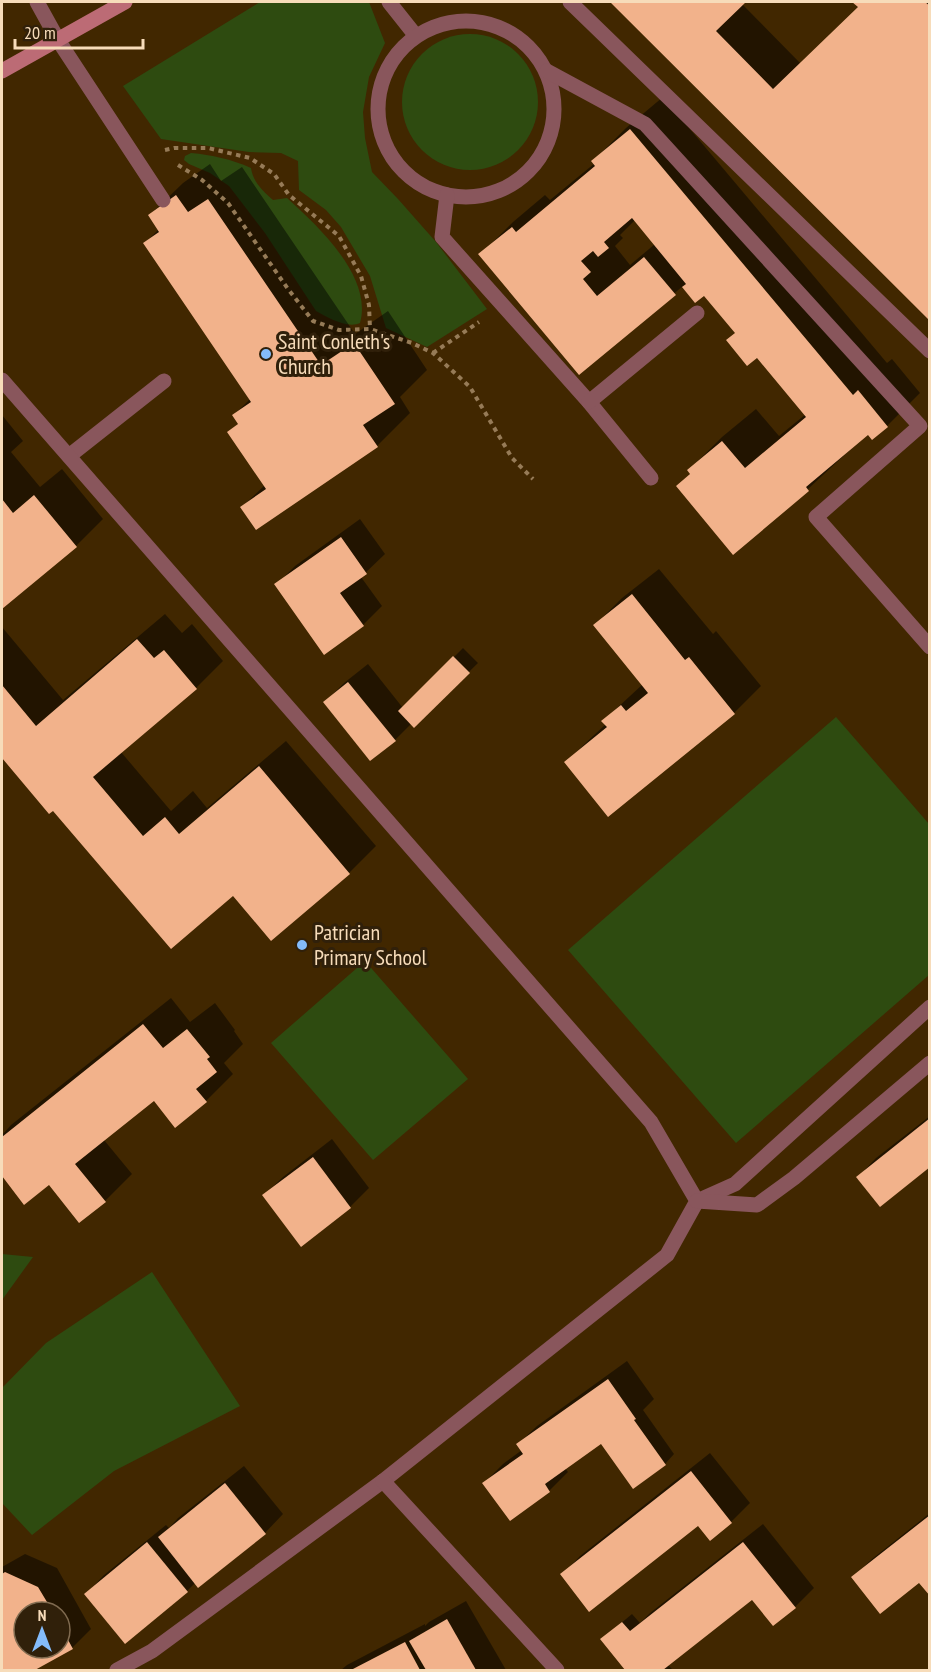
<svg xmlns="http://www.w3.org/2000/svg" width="931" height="1672" viewBox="0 0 931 1672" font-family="'PT Sans Narrow',sans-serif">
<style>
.green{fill:#2e4b10}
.shadow{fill:#0007;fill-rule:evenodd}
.building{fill:#f2b28b}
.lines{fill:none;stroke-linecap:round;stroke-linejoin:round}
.path{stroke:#967b57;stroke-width:4;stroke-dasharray:4.5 4.5;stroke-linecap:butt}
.service{stroke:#89565c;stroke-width:15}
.minor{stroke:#89565c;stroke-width:15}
.secondary{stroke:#bc6b75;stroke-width:15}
.poi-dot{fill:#84bcfb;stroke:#30200a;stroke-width:2}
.labels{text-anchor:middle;stroke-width:6;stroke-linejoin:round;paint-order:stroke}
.poi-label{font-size:22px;fill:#f7dcba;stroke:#30200a;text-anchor:start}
</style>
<rect width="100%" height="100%" fill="#412700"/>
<g class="green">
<path d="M 260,2 L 369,2 L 385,43 L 369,77 L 363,112 L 365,138 L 372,172 L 398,199 L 436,242 L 487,309 L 427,347 L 386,328 L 370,276 L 341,227 L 326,210 L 299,190 L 298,161 L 281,153 L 249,152 L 161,139 L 123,86 Z"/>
<circle cx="470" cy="102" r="68"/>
<path d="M 191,153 C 212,155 231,159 251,168 C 253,182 263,191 273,200 L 287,198 C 318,226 373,277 360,323 C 347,329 327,317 316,311 L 265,233 L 229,186 L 210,173 L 189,164 L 184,160 L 185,156 Z"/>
<path d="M 836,717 L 929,824 L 929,975 L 736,1143 L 568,950 Z"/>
<path d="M 365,961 L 468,1079 L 373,1160 L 271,1043 Z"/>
<path d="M 2,1254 L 33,1257 L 2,1300 Z"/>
<path d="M 152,1272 L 240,1406 L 114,1471 L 32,1535 L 2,1503 L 2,1388 L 46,1343 Z"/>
</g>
<g class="shadow">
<path d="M 612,2 L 744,2 L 742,4 L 801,64 L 860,7 L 855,2 L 930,2 L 930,319 Z"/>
<path d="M 663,97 L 887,363 L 892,359 L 920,393 L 887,426 L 868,433 L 808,489 L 733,552 L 678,486 L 691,473 L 689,470 L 722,437 L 756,409 L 779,436 L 806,414 L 757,356 L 704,294 L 695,301 L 683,286 L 579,373 L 480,255 L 513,222 L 545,195 L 550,200 L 595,163 L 593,161 L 626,128 ZM 635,220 L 655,244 L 630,265 L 615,246 L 623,238 L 620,235 Z"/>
<path d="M 210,164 L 221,181 L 242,167 L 355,334 L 388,311 L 427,370 L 400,397 L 410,413 L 377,446 L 257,528 L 242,507 L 265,485 L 229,432 L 239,423 L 234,415 L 250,399 L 145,243 L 159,229 L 150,215 L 183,183 Z"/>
<path d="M 2,415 L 23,441 L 11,452 L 40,487 L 62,469 L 103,519 L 76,546 L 2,607 Z"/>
<path d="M 360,519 L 385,554 L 361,577 L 382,606 L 363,625 L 324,653 L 276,585 L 295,566 Z"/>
<path d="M 659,569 L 713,634 L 716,631 L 761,686 L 734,713 L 608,815 L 566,762 L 593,736 L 606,724 L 603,721 L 643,684 L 595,625 L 622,598 Z"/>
<path d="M 165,614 L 182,633 L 192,624 L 223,661 L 196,688 L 121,752 L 171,811 L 193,791 L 207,808 L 286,741 L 376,846 L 349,873 L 271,939 L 233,894 L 53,809 L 50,812 L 2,756 L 2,627 L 63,700 Z"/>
<path d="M 463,648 L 478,663 L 414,726 L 412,723 L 395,740 L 325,702 L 344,683 L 368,664 L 403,708 Z"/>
<path d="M 171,998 L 190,1022 L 215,1003 L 235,1030 L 234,1031 L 243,1044 L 224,1063 L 233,1074 L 206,1101 L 175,1126 L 154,1099 L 104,1140 L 132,1174 L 105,1201 L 49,1183 L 24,1202 L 2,1174 L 2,1135 L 11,1125 Z"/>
<path d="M 930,1116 L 930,1165 L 858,1177 L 876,1158 Z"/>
<path d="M 332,1139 L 369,1188 L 350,1207 L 301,1244 L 264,1195 L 283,1177 Z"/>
<path d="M 627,1361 L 654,1399 L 643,1410 L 674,1454 L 665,1464 L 607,1438 L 565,1468 L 568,1472 L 549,1491 L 484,1483 L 503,1464 L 522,1450 L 518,1444 L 537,1426 Z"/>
<path d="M 710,1453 L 750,1503 L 731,1522 L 699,1524 L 562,1575 L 580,1556 Z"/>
<path d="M 244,1466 L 283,1514 L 265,1533 L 196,1582 L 187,1591 L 86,1594 L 104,1575 L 166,1525 L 169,1528 L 178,1518 Z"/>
<path d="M 930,1513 L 930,1594 L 919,1581 L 853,1577 L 872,1559 Z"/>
<path d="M 763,1524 L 814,1588 L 795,1607 L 752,1598 L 668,1665 L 673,1670 L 627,1670 L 602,1639 L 632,1614 L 640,1623 L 650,1613 Z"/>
<path d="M 25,1554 L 57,1568 L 91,1629 L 72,1648 L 32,1670 L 2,1670 L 2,1567 ZM 24,1612 L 60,1612 L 60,1648 L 24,1648 Z"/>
<path d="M 466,1601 L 506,1670 L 341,1670 L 347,1665 L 425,1624 L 425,1626 L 429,1622 Z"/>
</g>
<g class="building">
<path d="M 610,2 L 746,2 L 716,31 L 773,89 L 858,7 L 852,2 L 925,2 L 930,6 L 930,321 Z"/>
<path d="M 630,129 L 853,395 L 858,390 L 888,427 L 872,440 L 868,435 L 806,487 L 809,491 L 733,555 L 676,486 L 690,474 L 687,470 L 722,441 L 745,468 L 806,417 L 757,358 L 747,366 L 726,340 L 735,333 L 704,296 L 695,303 L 682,287 L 686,284 L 632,218 L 604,242 L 609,248 L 598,257 L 593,251 L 581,261 L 591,272 L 583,279 L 597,296 L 644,257 L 676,295 L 579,375 L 478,254 L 512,227 L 516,232 L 595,166 L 591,161 Z"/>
<path d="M 176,195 L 188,212 L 208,199 L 321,365 L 354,343 L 395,404 L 363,425 L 378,447 L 256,530 L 240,507 L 266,489 L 227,432 L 238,424 L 232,415 L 251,402 L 143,243 L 159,232 L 148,215 Z"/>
<path d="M 34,495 L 77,547 L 2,609 L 2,499 L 13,513 Z"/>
<path d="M 341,537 L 367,574 L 340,593 L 364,626 L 324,655 L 274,584 Z"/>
<path d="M 632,594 L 685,660 L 689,657 L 735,714 L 608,817 L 564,762 L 607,727 L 601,721 L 621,705 L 626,711 L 648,693 L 593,625 Z"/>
<path d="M 137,639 L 154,658 L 164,650 L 197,689 L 93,777 L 143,836 L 165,817 L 179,834 L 259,766 L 350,874 L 271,941 L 233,896 L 171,949 L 53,811 L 49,814 L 2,758 L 2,685 L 36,726 Z"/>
<path d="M 453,656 L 470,673 L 414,728 L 398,711 Z"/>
<path d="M 348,682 L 396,741 L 370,761 L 323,702 Z"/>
<path d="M 143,1024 L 163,1048 L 187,1029 L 210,1057 L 207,1059 L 217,1072 L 196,1089 L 207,1102 L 175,1128 L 154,1101 L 75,1164 L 106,1202 L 79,1223 L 49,1185 L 24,1205 L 2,1176 L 2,1137 Z"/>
<path d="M 930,1118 L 930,1167 L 880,1207 L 856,1177 Z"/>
<path d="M 313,1157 L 351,1208 L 301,1247 L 262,1195 Z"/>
<path d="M 608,1379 L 636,1419 L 634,1420 L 666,1465 L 633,1489 L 601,1444 L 545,1484 L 550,1492 L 510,1521 L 482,1483 L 523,1454 L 516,1444 Z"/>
<path d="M 691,1471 L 732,1523 L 710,1541 L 698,1526 L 589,1612 L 560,1574 Z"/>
<path d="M 225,1483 L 266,1534 L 198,1588 L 158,1537 Z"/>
<path d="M 930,1515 L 930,1596 L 919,1583 L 880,1614 L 851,1577 Z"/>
<path d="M 147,1542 L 188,1592 L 125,1644 L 84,1594 Z"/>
<path d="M 743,1542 L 796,1608 L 773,1626 L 752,1600 L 663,1670 L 625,1670 L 600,1639 L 622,1622 L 630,1631 Z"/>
<path d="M 5,1572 L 38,1587 L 53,1612 L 24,1612 L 24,1648 L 60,1648 L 60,1625 L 73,1649 L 35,1670 L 2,1670 L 2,1574 Z"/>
<path d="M 447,1619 L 476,1670 L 426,1670 L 409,1641 Z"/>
<path d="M 405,1642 L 420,1670 L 351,1670 Z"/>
</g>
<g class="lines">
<g class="path">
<path d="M 165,150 L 174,148 L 208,148 L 250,158 L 274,174 L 289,195 L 339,236 L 361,276 L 369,305 L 370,329"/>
<path d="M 178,165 L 202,180 L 228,203 L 288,289 L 313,321 L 339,330 L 370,329 L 412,343 L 433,353 L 470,387 L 512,458 L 533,479"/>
<path d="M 433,353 L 479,322"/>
</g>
<g class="service">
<path d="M 37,2 L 58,40 L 163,200"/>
<path d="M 389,2 L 416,36"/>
<path d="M 570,2 L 930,351"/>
<circle cx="466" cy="109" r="88"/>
<path d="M 547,71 L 645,124 L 920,426 L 816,517 L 930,647"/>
<path d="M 447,195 L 442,237 L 589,402 L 651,478"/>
<path d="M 589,402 L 697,313"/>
<path d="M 69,456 L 164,381"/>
<path d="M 697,1201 L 735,1184 L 930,1007"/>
</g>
<g class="minor">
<path d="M 2,380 L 651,1122 L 697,1201 L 667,1255 L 383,1481 L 152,1651 L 117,1670"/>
<path d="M 697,1201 L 757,1205 L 794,1178 L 930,1063"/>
<path d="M 383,1481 L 557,1670"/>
</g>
<path class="secondary" d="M 2,71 L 125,2"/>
</g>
<g class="poi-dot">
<circle cx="266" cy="354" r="6"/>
<circle cx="302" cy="945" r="6"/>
</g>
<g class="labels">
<g class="poi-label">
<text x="278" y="349">Saint Conleth's<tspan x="278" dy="25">Church</tspan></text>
<text x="314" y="940">Patrician<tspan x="314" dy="25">Primary School</tspan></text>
</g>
</g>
<rect width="931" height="1672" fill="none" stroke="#f7dcba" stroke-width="6"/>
<g transform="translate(42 1630)"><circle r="28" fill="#30200a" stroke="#806b50" stroke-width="1.5"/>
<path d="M0-4.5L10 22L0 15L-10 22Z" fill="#84bcfb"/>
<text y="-9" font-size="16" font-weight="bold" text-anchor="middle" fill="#f7dcba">N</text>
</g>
<path d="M15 39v9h128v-9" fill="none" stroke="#f7dcba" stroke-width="3"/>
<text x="24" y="39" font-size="18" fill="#f7dcba" stroke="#30200a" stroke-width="4.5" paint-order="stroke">20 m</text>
</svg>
